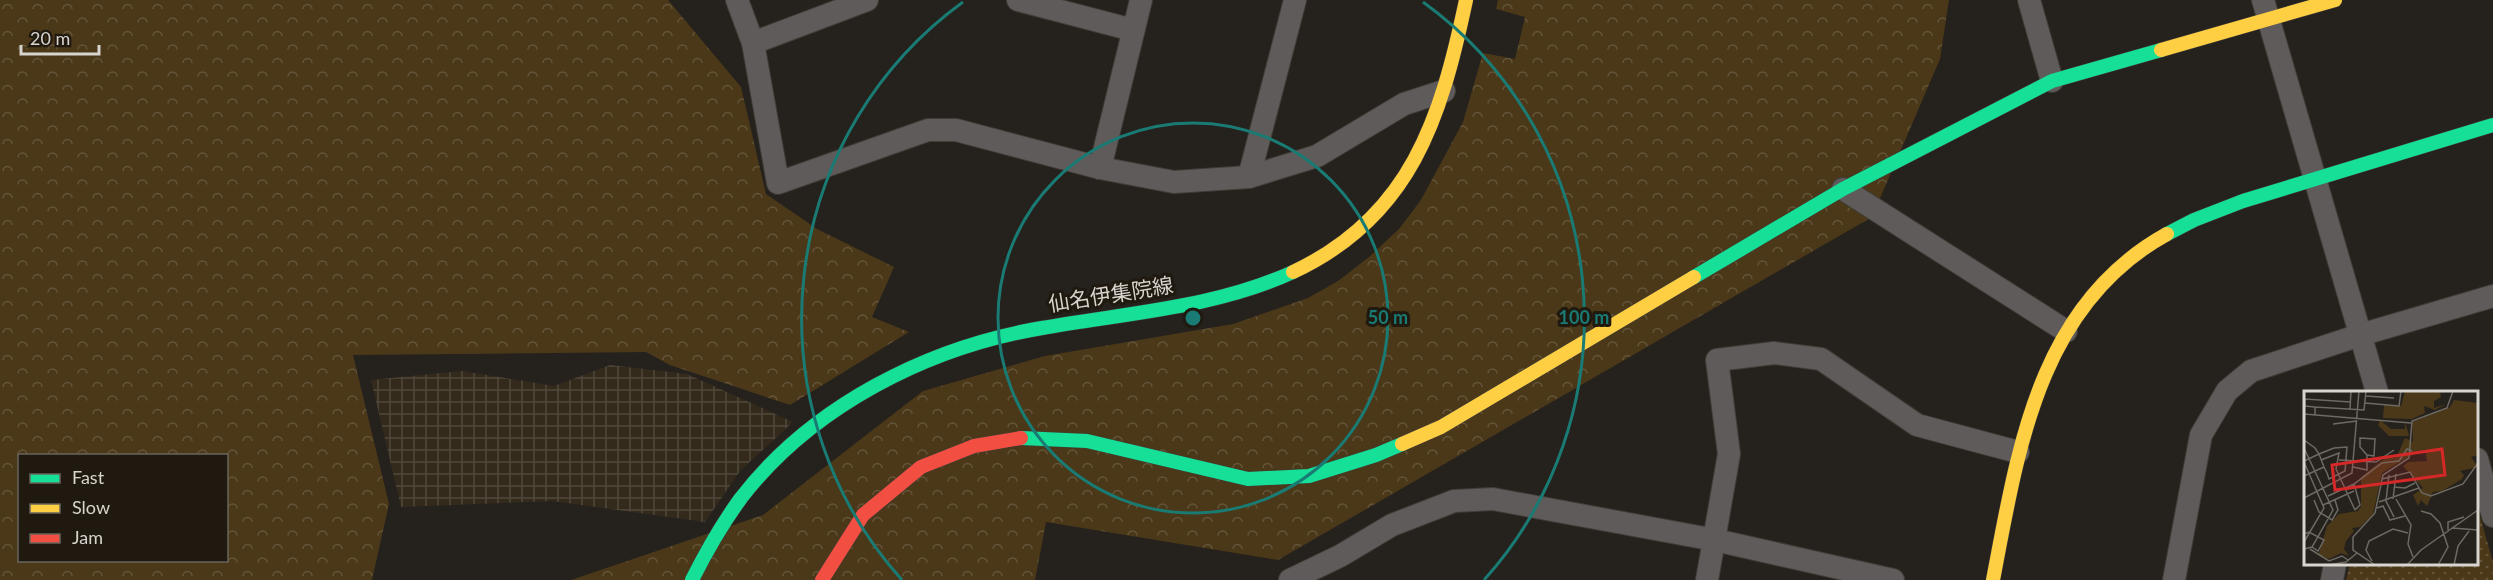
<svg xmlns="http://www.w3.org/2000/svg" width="2493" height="580" viewBox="0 0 2493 580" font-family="Lato,'Noto Sans JP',sans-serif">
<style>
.industrial{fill:url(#industrial-grid)}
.grass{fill:url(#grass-dots)}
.forest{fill:url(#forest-crowns);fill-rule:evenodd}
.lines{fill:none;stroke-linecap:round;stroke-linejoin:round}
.street-casing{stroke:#413e39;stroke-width:24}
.fast-casing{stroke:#413e39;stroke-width:15}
.slow-casing{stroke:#413e39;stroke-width:15}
.jam-casing{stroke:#413e39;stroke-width:15}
.street{stroke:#5e5b5a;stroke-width:22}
.fast{stroke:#16e098;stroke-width:14}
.slow{stroke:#ffcf43;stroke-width:14}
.jam{stroke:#f24e42;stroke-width:14}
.ring{fill:none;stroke:#197b73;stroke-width:3}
.labels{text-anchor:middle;stroke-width:6;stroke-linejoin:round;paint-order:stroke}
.street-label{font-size:21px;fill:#d8d4ce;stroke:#1f190f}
.inset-road{fill:none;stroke:#6d6963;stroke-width:1.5}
.view{fill:#d62828;fill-opacity:0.15;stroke:#d62828;stroke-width:3}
.inset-edge{fill:none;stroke:#d8d4ce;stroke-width:3}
.centre{fill:#197b73;stroke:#1f190f;stroke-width:3}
.ring-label{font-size:18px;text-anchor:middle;font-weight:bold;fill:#197b73;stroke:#1f190f;stroke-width:6;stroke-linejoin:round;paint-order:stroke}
</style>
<defs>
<pattern id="industrial-grid" width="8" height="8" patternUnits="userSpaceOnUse" patternTransform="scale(1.5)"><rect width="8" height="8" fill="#332a1c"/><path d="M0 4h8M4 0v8" fill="none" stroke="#50483c"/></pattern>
<pattern id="grass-dots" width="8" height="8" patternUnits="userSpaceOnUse" patternTransform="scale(1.5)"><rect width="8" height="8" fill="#4b3819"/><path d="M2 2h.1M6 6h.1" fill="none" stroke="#645439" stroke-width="1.8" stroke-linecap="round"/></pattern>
<pattern id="forest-crowns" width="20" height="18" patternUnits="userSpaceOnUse" patternTransform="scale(1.5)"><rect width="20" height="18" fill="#4b3819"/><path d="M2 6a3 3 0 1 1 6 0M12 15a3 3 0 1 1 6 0" fill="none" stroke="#645439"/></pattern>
</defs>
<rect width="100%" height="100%" fill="#25211c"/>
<path class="industrial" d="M 610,365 L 687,374 L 793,422 L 740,471 L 705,522 L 552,501 L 401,507 L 371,380 L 462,371 L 554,386 Z"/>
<path class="grass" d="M 2477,506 L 2493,562 L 2493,580 L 2346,580 L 2350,564 L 2476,564 Z"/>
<g class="forest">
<path d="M 0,0 L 668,0 L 741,87 L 766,194 L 817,229 L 894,267 L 872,317 L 909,332 L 790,405 L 670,365 L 646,352 L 353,355 L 389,504 L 372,580 L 0,580 ZM 20,456 L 226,456 L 226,560 L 20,560 Z"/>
<path d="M 1498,0 L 1949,0 L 1940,59 L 1872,217 L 1278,560 L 1046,522 L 1035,580 L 571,580 L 763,515 L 923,391 L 1045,356 L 1233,324 L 1308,298 L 1338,281 L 1369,257 L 1399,229 L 1421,200 L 1463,122 L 1483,53 L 1515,59 L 1525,17 L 1496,9 Z"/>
</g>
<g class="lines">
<g class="street-casing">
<g id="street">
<path d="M 737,0 L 753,43 L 778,183 L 928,130 L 956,130 L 1100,168 L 1174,182 L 1249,177 L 1317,156 L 1404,104 L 1444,91"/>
<path d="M 1018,0 L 1133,30"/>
<path d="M 2029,0 L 2052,81"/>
<path d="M 2263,0 L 2377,392"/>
<path d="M 753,43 L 867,0"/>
<path d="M 1100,168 L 1141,0"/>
<path d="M 1249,177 L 1295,0"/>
<path d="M 1843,189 L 2066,331"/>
<path d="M 2477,459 L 2493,516"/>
<path d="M 1290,580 L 1340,556 L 1392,525 L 1454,501 L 1493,499 L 1715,540 L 1893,580"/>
<path d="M 1707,580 L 1729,454 L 1717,360 L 1774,353 L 1821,359 L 1917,425 L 2018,452"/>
<path d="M 2174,580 L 2201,435 L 2227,391 L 2251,371 L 2360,335 L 2493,296"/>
<path d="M 2332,580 L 2335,564"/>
</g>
</g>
<g class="fast-casing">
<g id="fast">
<path d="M 2167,234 L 2194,220 L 2243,201 L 2493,125"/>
<path d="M 1694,277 L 1843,189 L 2052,81 L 2161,50"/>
<path d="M 1021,438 L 1087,441 L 1248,479 L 1309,476 L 1376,455 L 1402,444"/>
<path d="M 692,580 C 706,552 722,524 741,498 C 812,406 928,347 1042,328 C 1126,313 1215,308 1293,272"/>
</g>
</g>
<g class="slow-casing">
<g id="slow">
<path d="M 2161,50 L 2335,0"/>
<path d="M 1293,272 C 1411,217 1441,118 1466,0"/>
<path d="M 1402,444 L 1441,427 L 1694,277"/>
<path d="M 1993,580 C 2018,450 2038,305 2167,234"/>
</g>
</g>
<g class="jam-casing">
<path id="jam" d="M 822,580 L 863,515 L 921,467 L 974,446 L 1021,438"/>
</g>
<use href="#street" class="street"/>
<use href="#fast" class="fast"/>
<use href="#slow" class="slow"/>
<use href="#jam" class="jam"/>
</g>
<g class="ring">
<circle cx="1193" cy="318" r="195"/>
<path d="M902 580A391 391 0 0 1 963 2M1423 2A391 391 0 0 1 1484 580"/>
</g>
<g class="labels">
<g class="street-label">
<text transform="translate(1111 295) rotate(-9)" y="7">仙名伊集院線</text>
</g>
</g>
<g transform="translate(2304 391)">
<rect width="174" height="174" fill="#25211c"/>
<path d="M 101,0 L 136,0 L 137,6 L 130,10 L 130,17 L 142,13 L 131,19 L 120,15 L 121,22 L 108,28 L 79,27 L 80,14 L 97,15 ZM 150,9 L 174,12 L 174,64 L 167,66 L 174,76 L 156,80 L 160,84 L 158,88 L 138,100 L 129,101 L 123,115 L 117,109 L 114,115 L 109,104 L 119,97 L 99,75 L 104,71 L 123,70 L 121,58 L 104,66 L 78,82 L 69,123 L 56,136 L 48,137 L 50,140 L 42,150 L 40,158 L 45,165 L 37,162 L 25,168 L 11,162 L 15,162 L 23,135 L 35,123 L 54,120 L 57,116 L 57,86 L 81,67 L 92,67 L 101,47 L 109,51 L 108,31 L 146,16 ZM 76,29 L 87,38 L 101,38 L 101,31 L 105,45 L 85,45 L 74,34 Z" fill="#4b3819"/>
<path class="inset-road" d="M 62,5 L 90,7M 61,12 L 95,15 L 97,0M 11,16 L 1,15 L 1,8 L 47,11M 46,18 L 47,0M 0,23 L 107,32M 11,24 L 11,16 L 60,19 L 62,0M 29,33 L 53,30M 56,47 L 71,48 L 70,65 L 63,64 L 56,56 ZM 0,49 L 11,57 L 15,63 L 20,76 L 23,82 L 25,88 L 41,80 L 43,56 L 30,57 L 15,63 L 0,70M 0,57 L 29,119 L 8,156 L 0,158M 17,69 L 35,62 L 32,78 L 51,119M 35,69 L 72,71 L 90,59M 0,71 L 20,117 L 0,151M 49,76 L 63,79 L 63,64M 85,84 L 82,110 L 90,126M 0,85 L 20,76M 78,88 L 106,81 L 118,102 L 127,105 L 159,93 L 174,72M 50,93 L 56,114 L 51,119M 90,96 L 101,97 L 111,92M 24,105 L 50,93 L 78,72 L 95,70 L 103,58 L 108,60M 0,107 L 48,82 L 55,0M 89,108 L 92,83M 92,108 L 107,134 L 104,153 L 109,166M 10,109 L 15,121 L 28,129 L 34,119 L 31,109M 75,111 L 115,97M 19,114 L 50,100M 73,117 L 79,115 L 86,129 L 101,125M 117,120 L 127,123 L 136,132 L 144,156 L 134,174M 148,137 L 174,139M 144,139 L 144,131 L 160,126M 0,143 L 5,141 L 20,149 L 14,160 L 8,156M 6,158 L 25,170 L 38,165 L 44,169M 68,170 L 62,159 L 65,150 L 89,138 L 104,142M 24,174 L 42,171 L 53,162M 71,174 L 49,159 L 49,146 L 71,122 L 79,84 L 105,67 L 108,30 L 143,17 L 149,0M 103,174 L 117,159 L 174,119M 150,174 L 154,155 L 165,140"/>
<path class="view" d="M 138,58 L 141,84 L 31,99 L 28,74 Z"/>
<rect width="174" height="174" class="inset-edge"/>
</g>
<circle cx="1193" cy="318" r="9" class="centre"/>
<g class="ring-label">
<text x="1388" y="324">50 m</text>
<text x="1584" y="324">100 m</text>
</g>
<rect x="18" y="454" width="210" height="108" fill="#1f190f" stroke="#69645b" stroke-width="1.5"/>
<rect x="30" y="474" width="30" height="9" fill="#16e098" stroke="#69645b" stroke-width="1.5"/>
<text x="72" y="484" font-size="18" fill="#d8d4ce">Fast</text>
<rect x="30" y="504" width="30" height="9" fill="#ffcf43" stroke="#69645b" stroke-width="1.5"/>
<text x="72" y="514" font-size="18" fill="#d8d4ce">Slow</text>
<rect x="30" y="534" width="30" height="9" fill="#f24e42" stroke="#69645b" stroke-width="1.5"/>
<text x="72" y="544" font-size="18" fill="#d8d4ce">Jam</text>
<path d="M21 45v9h78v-9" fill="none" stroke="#d8d4ce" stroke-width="3"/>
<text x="30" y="45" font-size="18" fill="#d8d4ce" stroke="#1f190f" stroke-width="4.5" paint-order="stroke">20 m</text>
</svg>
